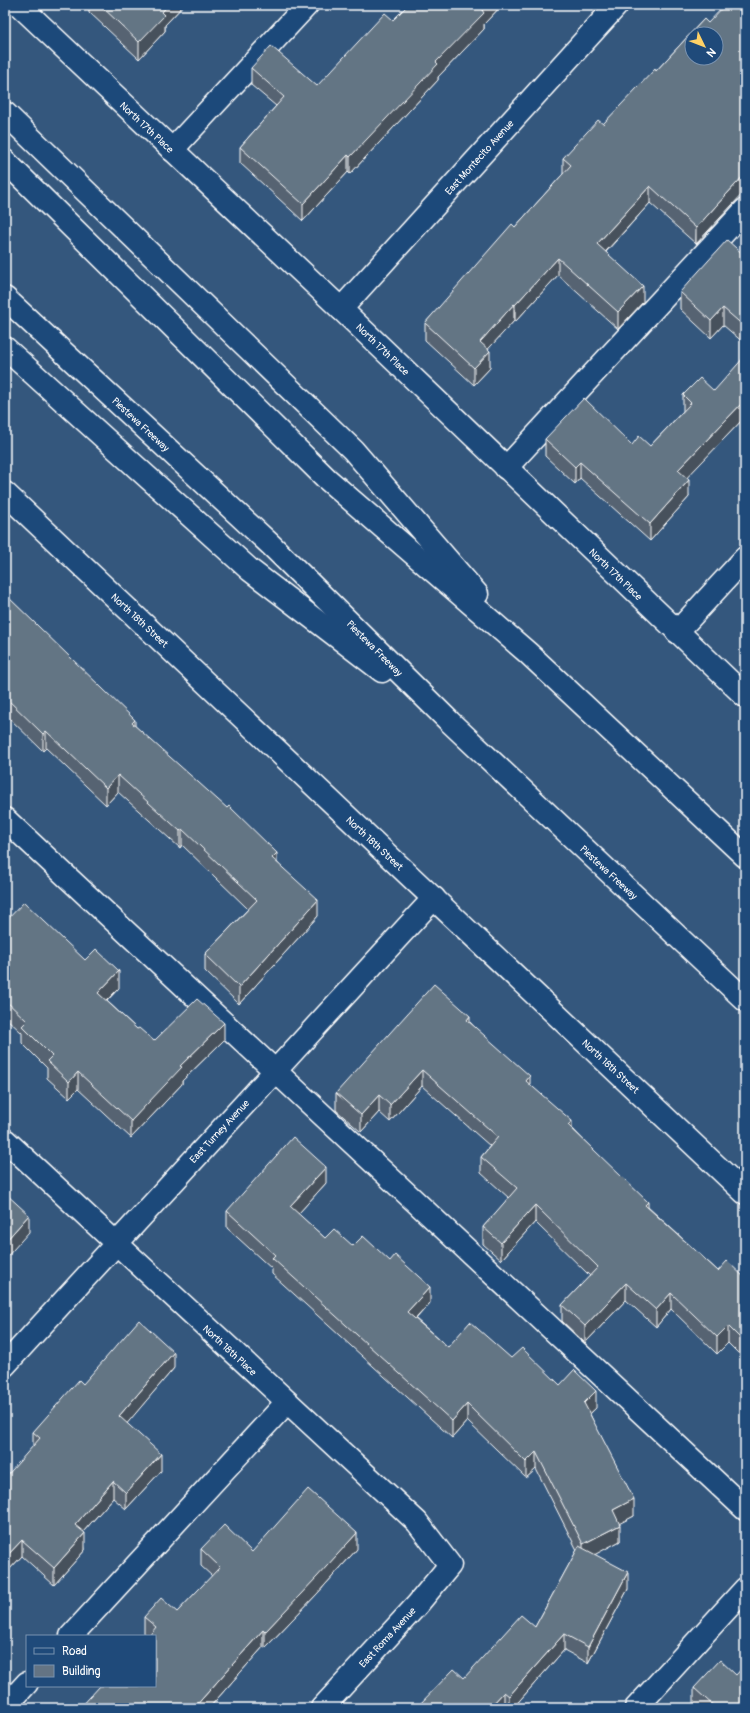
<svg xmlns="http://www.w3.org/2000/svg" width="750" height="1713" viewBox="0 0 750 1713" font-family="Pangolin,sans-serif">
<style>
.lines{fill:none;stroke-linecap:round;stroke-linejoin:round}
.minor-casing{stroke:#fff;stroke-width:25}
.highway-casing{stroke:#fff;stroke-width:25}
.minor{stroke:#1f4a7a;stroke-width:22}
.highway{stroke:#1f4a7a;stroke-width:22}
.wall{fill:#566472;stroke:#fff}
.shaded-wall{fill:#46515c;stroke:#fff}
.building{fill:#647484;stroke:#fff;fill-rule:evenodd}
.labels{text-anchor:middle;stroke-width:3;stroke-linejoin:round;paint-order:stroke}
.street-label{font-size:10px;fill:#fff;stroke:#1f4a7a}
</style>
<rect width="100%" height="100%" fill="#34577d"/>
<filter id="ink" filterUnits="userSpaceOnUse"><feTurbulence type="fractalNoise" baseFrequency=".025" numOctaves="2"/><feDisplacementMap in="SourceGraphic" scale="8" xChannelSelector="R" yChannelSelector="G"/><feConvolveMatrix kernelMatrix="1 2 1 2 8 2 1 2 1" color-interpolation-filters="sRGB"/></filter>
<g filter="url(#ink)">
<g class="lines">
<g class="minor-casing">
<g id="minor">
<path d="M 19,5 L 341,309 L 745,696"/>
<path d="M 172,150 L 307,5"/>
<path d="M 341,309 L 617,5"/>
<path d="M 506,468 L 745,210"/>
<path d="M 5,493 L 745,1193"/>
<path d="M 677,632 L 745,558"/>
<path d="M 5,819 L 745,1509"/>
<path d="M 5,1140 L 417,1522 L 450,1565 L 417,1605 L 322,1708"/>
<path d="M 5,1365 L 434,898"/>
<path d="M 71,1636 L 287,1402"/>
<path d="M 5,1707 L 27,1683"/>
<path d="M 636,1708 L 745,1589"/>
</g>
</g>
<g class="highway-casing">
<g id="highway">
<path d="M 5,113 L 353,450 L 477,594"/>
<path d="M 5,161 L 327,479 L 528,653 L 745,856"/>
<path d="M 5,298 L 271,545 L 450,722 L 745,1000"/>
<path d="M 5,348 L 250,570 L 382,671"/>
</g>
</g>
<use href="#minor" class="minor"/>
<use href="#highway" class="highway"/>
</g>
<g class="wall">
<path d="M 89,5 L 184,5 L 165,25 L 165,31 L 139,59 L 89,12 Z"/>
<path d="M 408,5 L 502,5 L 484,24 L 484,29 L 438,77 L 438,80 L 350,174 L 348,172 L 303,221 L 240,163 L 240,147 L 276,106 L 251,85 L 251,68 L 317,86 L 393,20 Z"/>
<path d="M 704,19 L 696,244 L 650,203 L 606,252 L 643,302 L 618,329 L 558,275 L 515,322 L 514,321 L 488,349 L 490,368 L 474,385 L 425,340 L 425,323 L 515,227 L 563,174 L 563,158 L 603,124 L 656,71 Z"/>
<path d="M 745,256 L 745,344 L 723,325 L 711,338 L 680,309 L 680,292 Z"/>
<path d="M 714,391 L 745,417 L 686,478 L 689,497 L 650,541 L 580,478 L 575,484 L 545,456 L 545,439 L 650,446 L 683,411 L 683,395 Z"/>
<path d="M 5,594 L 135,726 L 277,862 L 318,916 L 239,1004 L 205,971 L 205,954 L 248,909 L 182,845 L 180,848 L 118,792 L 106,805 L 46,748 L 43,751 L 5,714 Z"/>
<path d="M 5,922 L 85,960 L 119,988 L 107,1001 L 137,1029 L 154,1041 L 224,1040 L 182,1081 L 182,1084 L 131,1138 L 78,1089 L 69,1098 L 47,1078 L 47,1068 L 22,1043 L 22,1033 L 5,1017 Z"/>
<path d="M 470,1022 L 648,1207 L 718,1271 L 745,1278 L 745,1360 L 728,1343 L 717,1354 L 671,1309 L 656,1327 L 626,1300 L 585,1343 L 562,1321 L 562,1305 L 590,1276 L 535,1222 L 501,1260 L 483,1244 L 483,1227 L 509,1198 L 481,1173 L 481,1157 L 490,1146 L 422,1086 L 390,1122 L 379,1112 L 361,1132 L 336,1110 L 336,1093 Z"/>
<path d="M 326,1183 L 298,1214 L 325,1238 L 353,1246 L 430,1303 L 416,1319 L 448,1347 L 511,1358 L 560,1385 L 596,1408 L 590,1414 L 634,1516 L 619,1523 L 620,1541 L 595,1554 L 628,1589 L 588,1663 L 564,1650 L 513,1708 L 416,1708 L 464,1678 L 535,1627 L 577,1550 L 536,1469 L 526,1478 L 467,1421 L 452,1438 L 272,1274 L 272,1269 L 227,1228 L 227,1211 Z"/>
<path d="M 174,1368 L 127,1423 L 161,1471 L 126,1509 L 113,1498 L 83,1532 L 85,1550 L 54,1585 L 22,1556 L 5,1574 L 33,1446 L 33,1432 L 83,1384 Z"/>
<path d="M 201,1549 L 252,1552 L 357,1549 L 317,1594 L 265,1648 L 263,1647 L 209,1708 L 80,1708 L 155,1686 L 155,1636 L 147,1636 L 144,1633 L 144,1617 L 177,1612 L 212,1576 L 201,1566 Z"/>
<path d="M 736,1675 L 745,1708 L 698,1708 L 694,1705 L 694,1688 Z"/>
</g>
<g class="shaded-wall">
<path d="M 168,5 L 184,5 L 165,25 L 165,31 L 139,59 L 139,42 L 162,12 Z"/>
<path d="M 487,5 L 502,5 L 484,24 L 484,29 L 438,77 L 438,80 L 350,174 L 350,157 Z"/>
<path d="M 348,155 L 348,172 L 303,221 L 303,204 Z"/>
<path d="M 745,174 L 745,191 L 696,244 L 696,228 Z"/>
<path d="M 650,186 L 650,203 L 597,261 L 597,244 Z"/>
<path d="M 558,258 L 558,275 L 515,322 L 515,305 Z"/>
<path d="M 643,286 L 643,302 L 618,329 L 618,312 Z"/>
<path d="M 514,304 L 514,321 L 480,358 L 480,342 Z"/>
<path d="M 723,308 L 723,325 L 711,338 L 711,321 Z"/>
<path d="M 490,351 L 490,368 L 474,385 L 474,368 Z"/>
<path d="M 745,400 L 745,417 L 678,487 L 678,470 Z"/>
<path d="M 580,462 L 580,478 L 575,484 L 575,467 Z"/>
<path d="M 689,480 L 689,497 L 650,541 L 650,524 Z"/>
<path d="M 135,720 L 135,737 L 132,723 Z"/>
<path d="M 46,731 L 46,748 L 43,751 L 43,734 Z"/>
<path d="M 118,775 L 118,792 L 106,805 L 106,788 Z"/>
<path d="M 182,829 L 182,845 L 180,848 L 180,831 Z"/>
<path d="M 277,853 L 277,869 L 272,858 Z"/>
<path d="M 318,900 L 318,916 L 239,1004 L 239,987 Z"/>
<path d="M 119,971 L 119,988 L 98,1009 L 98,993 Z"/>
<path d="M 470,1016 L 470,1033 L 467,1020 Z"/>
<path d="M 224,1023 L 224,1040 L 182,1081 L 182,1084 L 131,1138 L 131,1121 L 180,1066 Z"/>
<path d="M 422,1070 L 422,1086 L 390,1122 L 390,1105 Z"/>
<path d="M 78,1072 L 78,1089 L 69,1098 L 69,1082 Z"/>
<path d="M 530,1076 L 530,1093 L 526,1081 Z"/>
<path d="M 379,1095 L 379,1112 L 361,1132 L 361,1115 Z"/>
<path d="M 572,1121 L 572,1138 L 568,1125 Z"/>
<path d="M 326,1167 L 326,1183 L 290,1223 L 290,1206 Z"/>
<path d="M 648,1202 L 648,1219 L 645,1205 Z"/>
<path d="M 535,1205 L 535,1222 L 501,1260 L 501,1243 Z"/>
<path d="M 29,1215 L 29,1232 L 5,1259 L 5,1242 Z"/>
<path d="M 626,1283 L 626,1300 L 585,1343 L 585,1326 Z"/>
<path d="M 430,1287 L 430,1303 L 407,1328 L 407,1312 Z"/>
<path d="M 671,1293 L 671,1309 L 656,1327 L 656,1310 Z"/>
<path d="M 728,1326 L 728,1343 L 717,1354 L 717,1337 Z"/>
<path d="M 174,1352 L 174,1368 L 119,1433 L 119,1416 Z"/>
<path d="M 596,1391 L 596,1408 L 584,1419 L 584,1403 Z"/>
<path d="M 467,1404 L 467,1421 L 452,1438 L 452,1421 Z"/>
<path d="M 536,1452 L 536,1469 L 526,1478 L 526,1462 Z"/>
<path d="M 161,1454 L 161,1471 L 126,1509 L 126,1493 Z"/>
<path d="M 113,1481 L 113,1498 L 75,1541 L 75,1525 Z"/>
<path d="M 634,1499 L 634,1516 L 613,1527 L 613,1510 Z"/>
<path d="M 620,1525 L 620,1541 L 583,1561 L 583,1544 Z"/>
<path d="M 85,1533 L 85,1550 L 54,1585 L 54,1568 Z"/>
<path d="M 357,1533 L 357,1549 L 317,1594 L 265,1648 L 265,1632 Z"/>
<path d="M 22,1540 L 22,1556 L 5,1574 L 5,1558 Z"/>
<path d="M 628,1572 L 628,1589 L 588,1663 L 588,1647 Z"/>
<path d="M 263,1630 L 263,1647 L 209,1708 L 194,1708 Z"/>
<path d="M 564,1634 L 564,1650 L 513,1708 L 509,1708 L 509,1696 Z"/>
<path d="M 504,1692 L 504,1708 L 489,1708 Z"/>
</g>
<g class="building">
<path d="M 100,5 L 168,5 L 162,12 L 165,15 L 139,42 Z"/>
<path d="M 408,5 L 487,5 L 482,10 L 484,13 L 436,62 L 438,64 L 350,157 L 348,155 L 303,204 L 240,147 L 284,97 L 251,68 L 271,46 L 317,86 L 385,13 L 393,20 Z"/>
<path d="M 725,5 L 745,5 L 745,174 L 696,228 L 650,186 L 597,244 L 643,286 L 618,312 L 558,258 L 515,305 L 514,304 L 480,342 L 490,351 L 474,368 L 425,323 L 512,224 L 515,227 L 571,165 L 563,158 L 598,120 L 603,124 L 655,69 L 656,71 L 704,19 L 708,23 ZM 692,34 L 716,34 L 716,58 L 692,58 Z"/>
<path d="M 727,240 L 745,256 L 745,327 L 723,308 L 711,321 L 680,292 Z"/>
<path d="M 745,356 L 745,400 L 678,470 L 689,480 L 650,524 L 580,462 L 575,467 L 545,439 L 584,398 L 632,445 L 639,436 L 650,446 L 691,403 L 683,395 L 700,378 L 714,391 Z"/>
<path d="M 5,594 L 135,720 L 132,723 L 227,808 L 229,806 L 277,853 L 272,858 L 318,900 L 239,987 L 205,954 L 257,900 L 182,829 L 180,831 L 118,775 L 106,788 L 46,731 L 43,734 L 5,697 L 5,673 L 9,668 L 5,664 Z"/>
<path d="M 24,902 L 85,960 L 96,949 L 119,971 L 98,993 L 137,1029 L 139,1028 L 154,1041 L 197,999 L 224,1023 L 180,1066 L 182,1067 L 131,1121 L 78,1072 L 69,1082 L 47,1061 L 52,1056 L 22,1026 L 27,1021 L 5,1000 L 5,922 Z"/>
<path d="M 434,984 L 470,1016 L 467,1020 L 530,1076 L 526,1081 L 572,1121 L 568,1125 L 648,1202 L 645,1205 L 718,1271 L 727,1261 L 745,1278 L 745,1343 L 728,1326 L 717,1337 L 671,1293 L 656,1310 L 626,1283 L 585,1326 L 562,1305 L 598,1267 L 535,1205 L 501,1243 L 483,1227 L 517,1188 L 481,1157 L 498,1137 L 422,1070 L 390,1105 L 379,1095 L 361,1115 L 336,1093 Z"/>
<path d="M 293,1137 L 326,1167 L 290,1206 L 325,1238 L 334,1229 L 353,1246 L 363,1236 L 390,1261 L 395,1255 L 430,1287 L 407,1312 L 448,1347 L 470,1322 L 511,1358 L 522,1348 L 560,1385 L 574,1370 L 596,1391 L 584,1403 L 634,1499 L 613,1510 L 620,1525 L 583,1544 L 536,1452 L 526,1462 L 467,1404 L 452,1421 L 272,1258 L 275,1255 L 227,1211 Z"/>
<path d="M 5,1193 L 29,1215 L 5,1242 Z"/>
<path d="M 139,1320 L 174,1352 L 119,1416 L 161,1454 L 126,1493 L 113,1481 L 75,1525 L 85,1533 L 54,1568 L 22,1540 L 5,1558 L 5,1478 L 40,1438 L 33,1432 L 79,1380 L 83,1384 Z"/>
<path d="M 308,1489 L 357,1533 L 317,1577 L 265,1632 L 263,1630 L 194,1708 L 80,1708 L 100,1686 L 155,1686 L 155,1636 L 149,1636 L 156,1627 L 144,1617 L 161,1598 L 177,1612 L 220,1567 L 201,1549 L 224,1525 L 252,1552 Z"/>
<path d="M 579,1546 L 628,1572 L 588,1647 L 564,1634 L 509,1696 L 504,1692 L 489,1708 L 416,1708 L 454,1669 L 464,1678 L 521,1615 L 535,1627 Z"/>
<path d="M 720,1660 L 736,1675 L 745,1665 L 745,1708 L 716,1708 L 694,1688 Z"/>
</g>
</g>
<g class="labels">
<g class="street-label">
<text transform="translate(147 127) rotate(43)" y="4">North 17th Place</text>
<text transform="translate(479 157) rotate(-48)" y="4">East Montecito Avenue</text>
<text transform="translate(383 349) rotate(44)" y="4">North 17th Place</text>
<text transform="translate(141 424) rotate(43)" y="4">Piestewa Freeway</text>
<text transform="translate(616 574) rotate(44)" y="4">North 17th Place</text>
<text transform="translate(140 620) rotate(43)" y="4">North 18th Street</text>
<text transform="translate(375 648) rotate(45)" y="4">Piestewa Freeway</text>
<text transform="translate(375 843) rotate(43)" y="4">North 18th Street</text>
<text transform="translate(609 872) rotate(43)" y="4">Piestewa Freeway</text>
<text transform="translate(611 1066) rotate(43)" y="4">North 18th Street</text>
<text transform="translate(219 1131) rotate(-47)" y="4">East Turney Avenue</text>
<text transform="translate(230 1350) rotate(43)" y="4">North 18th Place</text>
<text transform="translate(387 1637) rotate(-47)" y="4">East Roma Avenue</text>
</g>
</g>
<rect width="750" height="1713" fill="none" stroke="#1f4a7a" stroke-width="20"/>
<rect x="10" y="10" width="730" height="1693" fill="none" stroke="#fff" stroke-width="1.5" filter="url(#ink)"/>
<rect x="26" y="1635" width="130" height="52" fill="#1f4a7a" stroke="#7992af"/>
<rect x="34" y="1648" width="20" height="6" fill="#1f4a7a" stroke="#7992af"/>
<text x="62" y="1655" font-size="12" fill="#ffffff">Road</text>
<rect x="34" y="1665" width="20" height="12" fill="#647484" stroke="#7992af"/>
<text x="62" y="1675" font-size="12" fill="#ffffff">Building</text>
<g transform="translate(704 46) rotate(133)"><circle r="19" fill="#1f4a7a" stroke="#7992af"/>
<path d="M0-3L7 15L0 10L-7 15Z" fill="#ffd166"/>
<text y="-6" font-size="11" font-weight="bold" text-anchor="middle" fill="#ffffff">N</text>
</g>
</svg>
